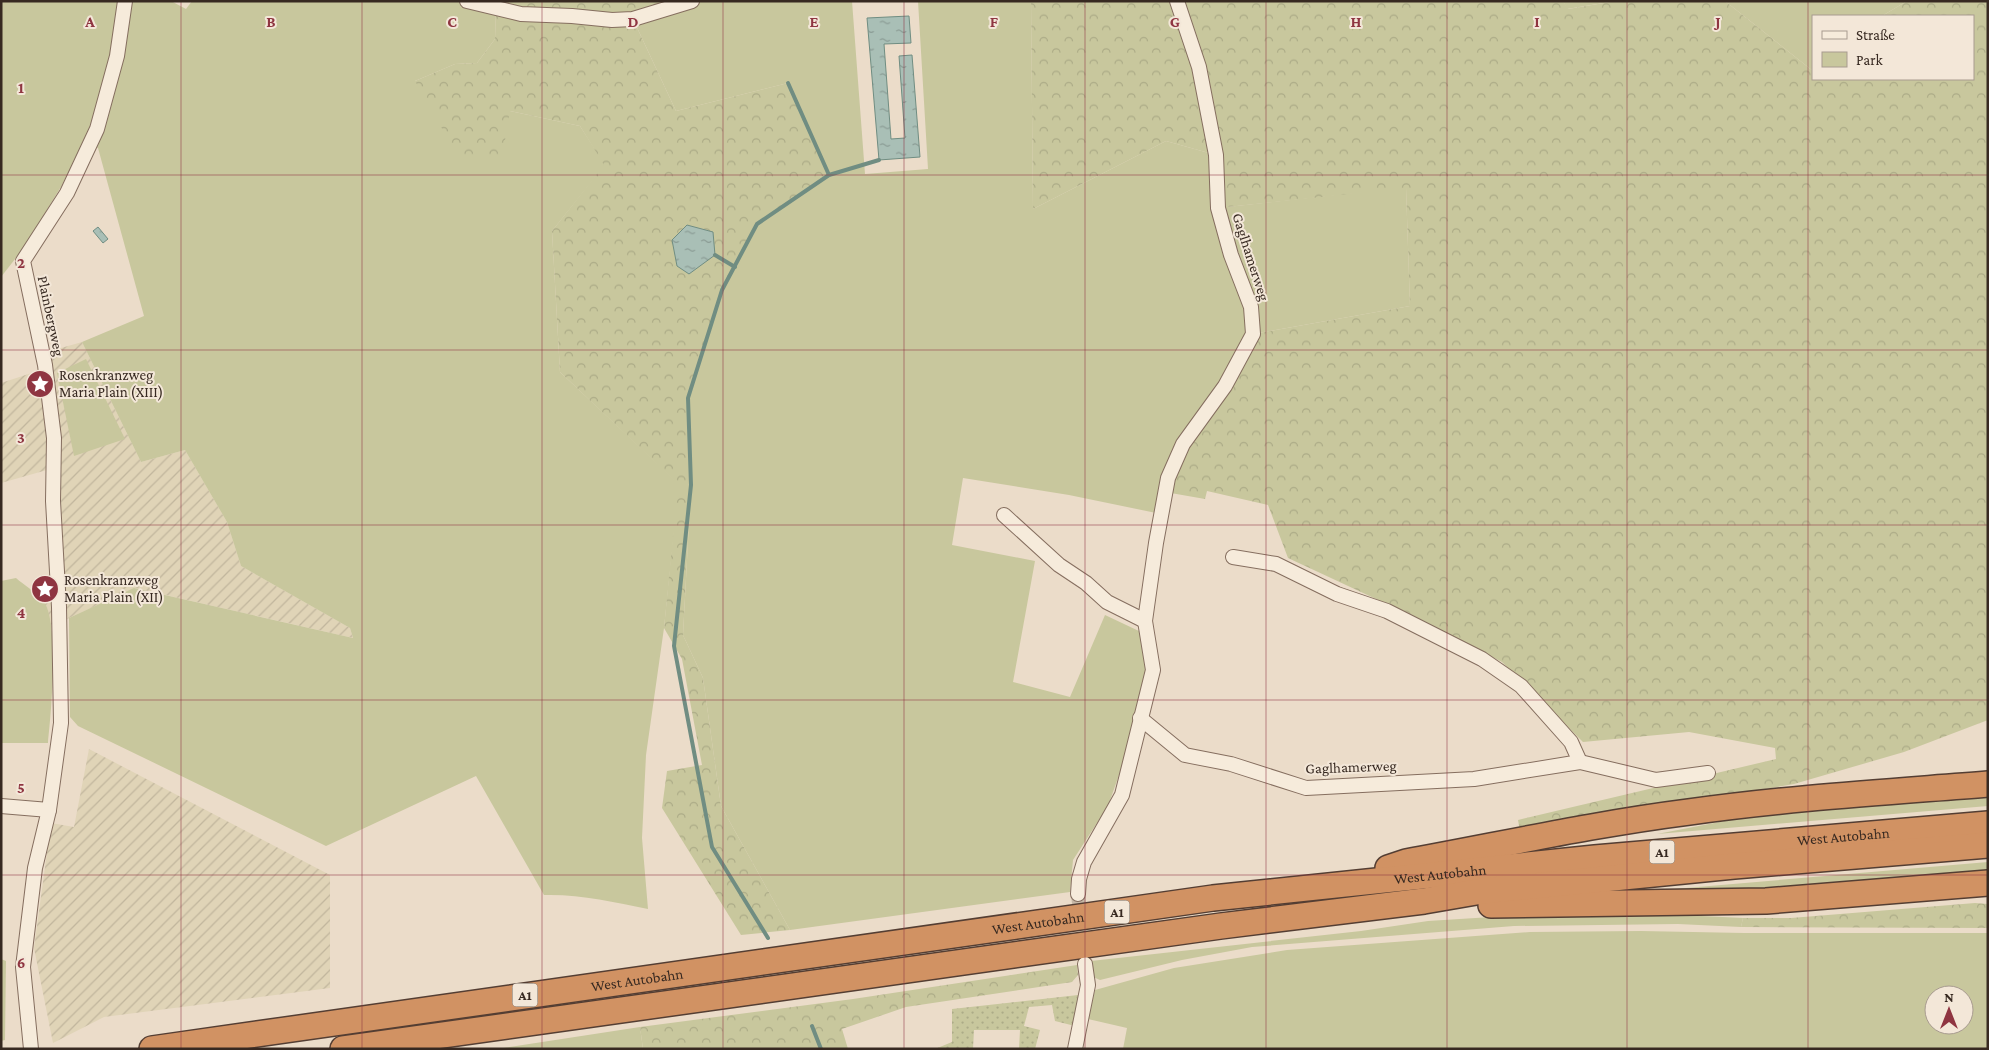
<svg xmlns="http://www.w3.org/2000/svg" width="1989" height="1050" viewBox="0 0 1989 1050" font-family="'Crimson Pro',serif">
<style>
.farmland{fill:url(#farmland-furrows)}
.green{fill:#c8c79d;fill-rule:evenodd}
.forest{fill:url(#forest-crowns)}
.garden{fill:url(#garden-dots)}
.water{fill:url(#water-ripples);stroke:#708d82}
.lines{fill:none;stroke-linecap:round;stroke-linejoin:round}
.stream{stroke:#708d82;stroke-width:4}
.street-tunnel{stroke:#c7b8a7;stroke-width:14;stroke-dasharray:14 7;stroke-linecap:butt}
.street-casing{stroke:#856e5f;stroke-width:16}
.highway-casing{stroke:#543e33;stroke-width:28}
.street{stroke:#f6ebdb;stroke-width:14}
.highway{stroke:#d19263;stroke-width:25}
.grid{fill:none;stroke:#8f3541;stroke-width:1;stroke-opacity:0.55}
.labels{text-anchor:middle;stroke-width:4;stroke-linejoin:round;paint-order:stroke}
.shield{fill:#f3e7d8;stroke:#6f6258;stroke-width:1}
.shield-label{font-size:14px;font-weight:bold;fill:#372921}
.street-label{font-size:15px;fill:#372921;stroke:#f3e7d8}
.poi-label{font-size:15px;fill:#372921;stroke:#f3e7d8;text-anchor:start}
.grid-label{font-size:16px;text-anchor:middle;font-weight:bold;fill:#8f3541;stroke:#f3e7d8;stroke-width:4;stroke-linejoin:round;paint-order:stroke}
</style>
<defs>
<pattern id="farmland-furrows" width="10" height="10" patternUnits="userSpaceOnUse" patternTransform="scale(1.25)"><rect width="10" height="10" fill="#e0d4b7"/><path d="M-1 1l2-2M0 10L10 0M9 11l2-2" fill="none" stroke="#c1b69d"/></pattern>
<pattern id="forest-crowns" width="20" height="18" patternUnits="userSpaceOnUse" patternTransform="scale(1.25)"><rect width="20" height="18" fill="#c8c79d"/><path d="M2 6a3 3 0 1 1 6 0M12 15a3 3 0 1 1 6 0" fill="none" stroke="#acab87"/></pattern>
<pattern id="garden-dots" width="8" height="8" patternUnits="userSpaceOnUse" patternTransform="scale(1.25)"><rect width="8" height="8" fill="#c8c79d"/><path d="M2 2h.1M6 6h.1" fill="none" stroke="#acab87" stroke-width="1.8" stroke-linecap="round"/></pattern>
<pattern id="water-ripples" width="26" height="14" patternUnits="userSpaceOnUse" patternTransform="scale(1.25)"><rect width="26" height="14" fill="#a9bfb6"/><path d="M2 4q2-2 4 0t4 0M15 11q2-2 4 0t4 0" fill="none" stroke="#8a9b94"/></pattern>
</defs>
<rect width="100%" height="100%" fill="#ebdcc9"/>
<g class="farmland">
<path d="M 82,342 L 141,462 L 185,450 L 227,522 L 241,566 L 350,628 L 353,638 L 135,588 L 69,618 L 52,630 L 44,601 L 54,593 L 47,470 L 1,483 L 1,383 L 53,366 L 47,352 Z"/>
<path d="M 89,749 L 330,875 L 330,988 L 104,1017 L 53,1043 L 34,948 L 51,823 L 74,827 Z"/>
</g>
<g class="green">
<path d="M 1,1 L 171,1 L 186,9 L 192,1 L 467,1 L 496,9 L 495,39 L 477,63 L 455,64 L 415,81 L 510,111 L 580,126 L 605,165 L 552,231 L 560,372 L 679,484 L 664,628 L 646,755 L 642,838 L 648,909 C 613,902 580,894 544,895 L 476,776 L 326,846 L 78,726 L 70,717 L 69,618 L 134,588 L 353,638 L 350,628 L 241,566 L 227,522 L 185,450 L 141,462 L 82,342 L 144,316 L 98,148 L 84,142 L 62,185 L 26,245 L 1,277 Z"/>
<path d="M 692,1 L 852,1 L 865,174 L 928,169 L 918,1 L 1031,1 L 1033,209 L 1166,141 L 1216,155 L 1218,208 L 1406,187 L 1410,306 L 1253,334 L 1161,514 L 1069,495 L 963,478 L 952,545 L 1035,561 L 1013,682 L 1070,697 L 1105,615 L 1141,632 L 1146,669 L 1125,758 L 1108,806 L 1073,860 L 1070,892 L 790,930 L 721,806 L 703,678 L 683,635 L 691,485 L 688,398 L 722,290 L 757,224 L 829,175 L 788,83 L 676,111 L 633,19 Z"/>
<path d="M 1563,1 L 1616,1 L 1567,9 Z"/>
<path d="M 1725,1 L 1907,1 L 1882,16 L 1813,16 L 1813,71 Z"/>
<path d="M 86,359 L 125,439 L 74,456 L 57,373 Z"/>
<path d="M 16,578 C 24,585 36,592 43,600 C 60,622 51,715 48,743 L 1,743 L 1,581 Z"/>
<path d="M 1988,793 L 1988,806 L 1657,834 L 1761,814 Z"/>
<path d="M 1988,862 L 1988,875 L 1793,889 L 1639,892 Z"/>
<path d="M 1640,913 L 1743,918 L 1741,927 L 1678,924 L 1514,926 L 1252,947 L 1182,960 L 1100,980 L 1091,976 L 1091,961 L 1361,931 L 1428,921 L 1523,915 Z"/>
<path d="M 1641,931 L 1744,933 L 1988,933 L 1988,1049 L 1123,1049 L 1127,1028 L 1088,1019 L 1095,990 L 1174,968 L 1287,950 L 1530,932 ZM 1934,995 L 1964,995 L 1964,1025 L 1934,1025 Z"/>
<path d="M 1,959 L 6,961 L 5,1040 L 1,1041 Z"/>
<path d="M 640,1027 L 643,1049 L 497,1049 Z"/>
</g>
<g class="forest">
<path d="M 467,1 L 692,1 L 633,19 L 676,111 L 788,83 L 829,175 L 757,223 L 722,290 L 688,398 L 691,485 L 683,635 L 703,678 L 721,806 L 790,930 L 741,935 L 662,808 L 667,771 L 702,765 L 682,659 L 664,628 L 678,484 L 560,372 L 552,231 L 604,165 L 580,126 L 510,111 L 502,158 L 457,155 L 415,81 L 455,64 L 477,63 L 495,39 L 496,9 Z"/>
<path d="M 1031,1 L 1563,1 L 1568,9 L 1616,1 L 1725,1 L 1813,71 L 1813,79 L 1973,79 L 1973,16 L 1882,16 L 1907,1 L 1988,1 L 1988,720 L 1904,752 L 1794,784 L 1520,831 L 1518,820 L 1776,759 L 1775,748 L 1689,732 L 1583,742 L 1502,662 L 1391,606 L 1288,558 L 1268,505 L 1207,491 L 1205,499 L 1165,492 L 1168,478 L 1253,334 L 1410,306 L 1406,188 L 1218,208 L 1216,155 L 1166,141 L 1033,209 Z"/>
<path d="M 1975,903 L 1988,904 L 1988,928 L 1741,927 L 1743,918 L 1791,918 Z"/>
<path d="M 1077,965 L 1078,975 L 1072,982 L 906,1007 L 842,1029 L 848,1049 L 643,1049 L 640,1027 L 853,999 Z"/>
</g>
<path class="garden" d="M 1078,995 L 1075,1026 L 1055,1021 L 1052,1005 L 1029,1007 L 1024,1026 L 1040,1030 L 1035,1049 L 1019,1049 L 1020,1030 L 974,1030 L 973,1049 L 935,1049 L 952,1042 L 952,1009 Z"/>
<g class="water">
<path d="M 909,16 L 911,43 L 884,44 L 891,139 L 905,138 L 899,56 L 912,55 L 920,157 L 879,160 L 867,18 Z"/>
<path d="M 687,225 L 713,232 L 715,255 L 689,274 L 677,266 L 672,240 Z"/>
<path d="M 98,227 L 108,239 L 103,243 L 93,231 Z"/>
</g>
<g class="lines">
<g class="stream">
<path d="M 788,83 L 829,175"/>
<path d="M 715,255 L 735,267"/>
<path d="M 768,938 L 712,847 L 674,646 L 691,485 L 688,398 L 722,290 L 757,224 L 829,175 L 879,160"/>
<path d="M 812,1026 L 821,1049"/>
</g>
<path class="street-tunnel" d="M 1078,894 L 1084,951"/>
<g class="street-casing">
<g id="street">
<path d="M 467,1 L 521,14 L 572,16 L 612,20 L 633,19 L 692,1"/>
<path d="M 1004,515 L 1059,565 L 1086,583 L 1107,602 L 1145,621"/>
<path d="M 1233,557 L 1276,564 L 1337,594 L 1387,611 L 1482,659 L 1521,686 L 1571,742 L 1580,762"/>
<path d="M 1140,718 L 1185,755 L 1231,764 L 1306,788 L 1474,779 L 1580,762 L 1656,780 L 1708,773"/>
<path d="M 1,806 L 49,810"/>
<path d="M 1078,894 L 1079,879 L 1084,862 L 1122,795 L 1153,670 L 1145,621 L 1156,543 L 1168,478 L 1183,444 L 1225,386 L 1253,334 L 1251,307 L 1231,255 L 1218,208 L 1216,155 L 1199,67 L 1177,1"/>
<path d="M 31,1049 L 23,967 L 35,868 L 49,810 L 61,723 L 59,607 L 53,501 L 54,438 L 45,365 L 23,261 L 67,193 L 97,129 L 117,56 L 125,1"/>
<path d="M 1075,1049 L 1088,985 L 1085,964"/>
</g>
</g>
<g class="highway-casing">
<g id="highway">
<path d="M 1388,868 L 1406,862 C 1500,845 1594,824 1689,812 C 1788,798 1888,792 1988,784"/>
<path d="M 1491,905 L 1766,901 L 1988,883"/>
<path id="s1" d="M 152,1049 L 1213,898 L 1595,858 L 1988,824"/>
<path d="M 343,1049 L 1221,926 L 1424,901 L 1482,891 L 1734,866 L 1988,845"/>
</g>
</g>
<use href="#street" class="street"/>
<use href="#highway" class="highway"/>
</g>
<path class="grid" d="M 181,1 L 181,1049M 362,1 L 362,1049M 542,1 L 542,1049M 723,1 L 723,1049M 904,1 L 904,1049M 1085,1 L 1085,1049M 1266,1 L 1266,1049M 1447,1 L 1447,1049M 1627,1 L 1627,1049M 1808,1 L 1808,1049M 1,175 L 1988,175M 1,350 L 1988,350M 1,525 L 1988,525M 1,700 L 1988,700M 1,875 L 1988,875"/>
<defs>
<g id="sight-disc" transform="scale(1.4375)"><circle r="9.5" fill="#8f3541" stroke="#f3e7d8"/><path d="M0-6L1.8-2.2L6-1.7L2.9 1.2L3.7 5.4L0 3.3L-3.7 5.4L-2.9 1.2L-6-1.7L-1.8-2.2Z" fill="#fff"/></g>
</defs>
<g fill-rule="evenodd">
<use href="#sight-disc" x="40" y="384"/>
<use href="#sight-disc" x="45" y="589"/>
</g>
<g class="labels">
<g class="shield">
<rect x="1649.5" y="840.5" width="25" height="23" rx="4"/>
<rect x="1104.5" y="900.5" width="25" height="23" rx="4"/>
<rect x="512.5" y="983.5" width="25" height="23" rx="4"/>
</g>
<g class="shield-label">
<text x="1662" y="857">A1</text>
<text x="1117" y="917">A1</text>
<text x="525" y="1000">A1</text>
</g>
<g class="street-label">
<text transform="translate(1251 257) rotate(72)" y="5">Gaglhamerweg</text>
<text transform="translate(51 316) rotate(78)" y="5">Plainbergweg</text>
<text transform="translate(1351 767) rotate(-2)" y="5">Gaglhamerweg</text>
<text dy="5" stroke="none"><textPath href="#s1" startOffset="1705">West Autobahn</textPath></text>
<text dy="5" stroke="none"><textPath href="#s1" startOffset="1300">West Autobahn</textPath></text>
<text dy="5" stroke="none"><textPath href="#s1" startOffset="895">West Autobahn</textPath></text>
<text dy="5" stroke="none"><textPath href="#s1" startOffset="490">West Autobahn</textPath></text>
</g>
<g class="poi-label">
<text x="59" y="380">Rosenkranzweg<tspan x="59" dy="17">Maria Plain (XIII)</tspan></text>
<text x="64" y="585">Rosenkranzweg<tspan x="64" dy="17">Maria Plain (XII)</tspan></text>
</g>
</g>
<g class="grid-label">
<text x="90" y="27">A</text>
<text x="271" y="27">B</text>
<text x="452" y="27">C</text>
<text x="633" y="27">D</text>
<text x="814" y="27">E</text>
<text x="994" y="27">F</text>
<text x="1175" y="27">G</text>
<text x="1356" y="27">H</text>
<text x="1537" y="27">I</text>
<text x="1718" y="27">J</text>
<text x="21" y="93">1</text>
<text x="21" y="268">2</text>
<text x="21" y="443">3</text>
<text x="21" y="618">4</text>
<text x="21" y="793">5</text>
<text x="21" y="968">6</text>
</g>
<rect width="1989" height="1050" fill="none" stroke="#372921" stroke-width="5"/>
<rect x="1812" y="15" width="162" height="65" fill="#f3e7d8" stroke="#a89b8f"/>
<rect x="1822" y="31" width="25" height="8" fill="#f6ebdb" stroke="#a89b8f"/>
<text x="1856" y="40" font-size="15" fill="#372921">Straße</text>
<rect x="1822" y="52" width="25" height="15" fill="#c8c79d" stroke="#a89b8f"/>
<text x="1856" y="65" font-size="15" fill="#372921">Park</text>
<g transform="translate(1949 1010)"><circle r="24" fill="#f3e7d8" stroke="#a89b8f"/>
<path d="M0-4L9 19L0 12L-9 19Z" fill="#8f3541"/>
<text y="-8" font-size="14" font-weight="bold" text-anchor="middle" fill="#372921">N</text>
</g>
</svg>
